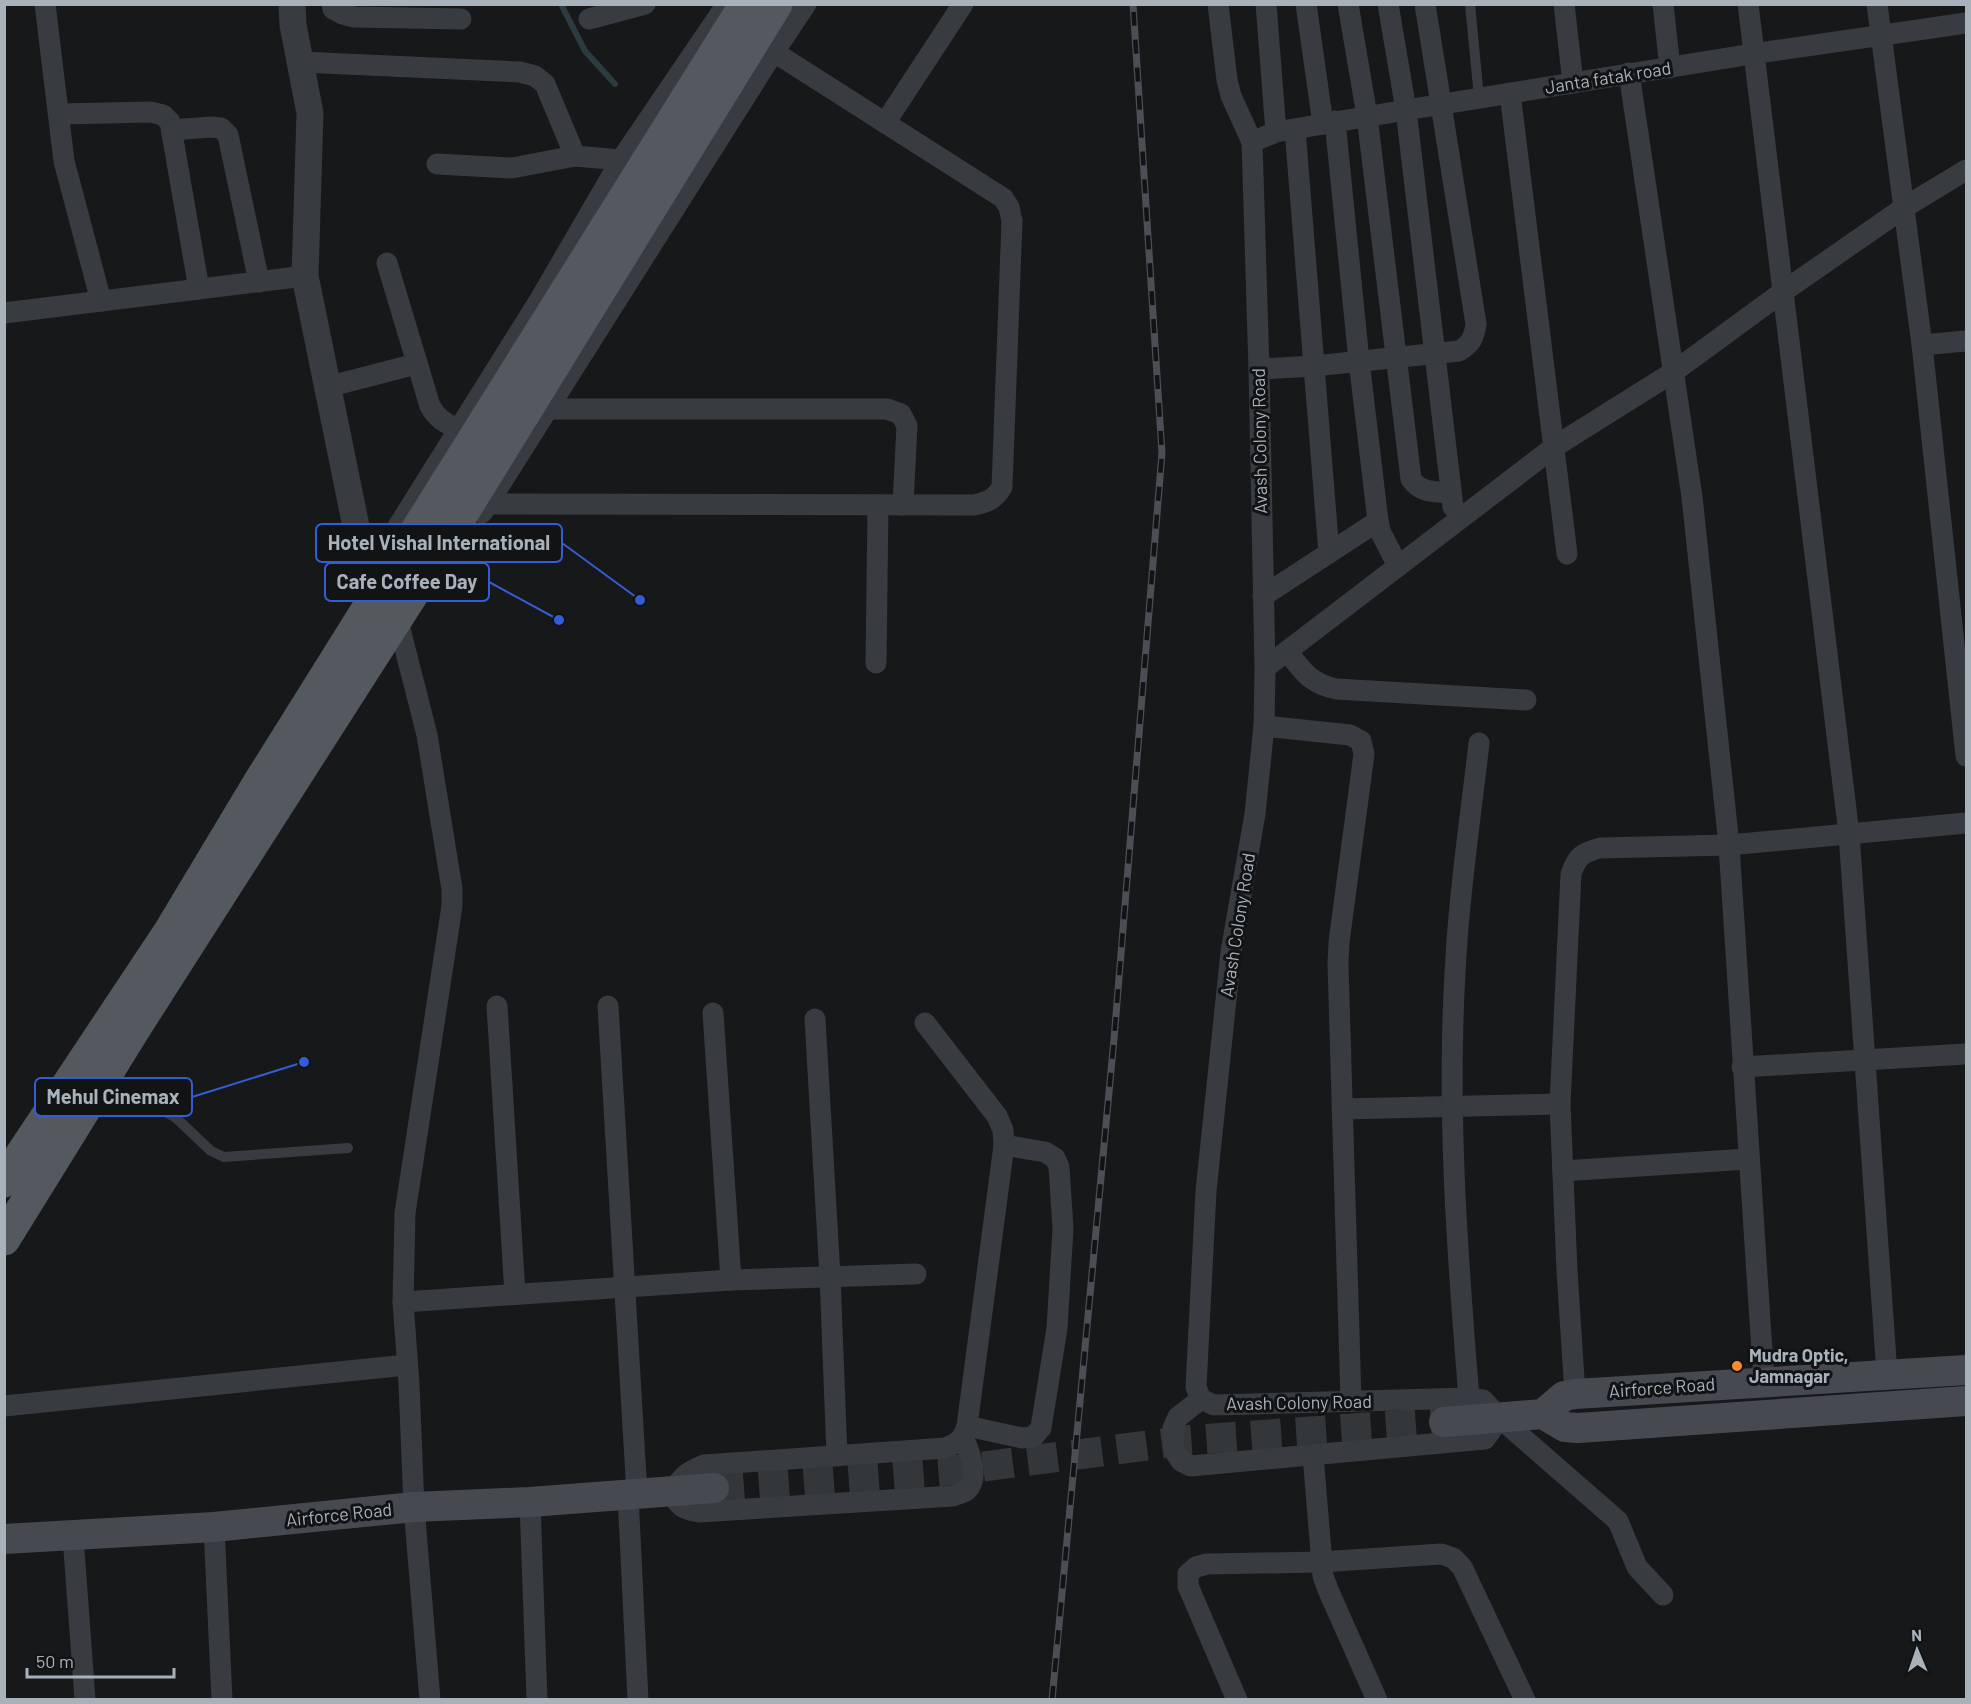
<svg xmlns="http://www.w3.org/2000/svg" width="1971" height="1704" viewBox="0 0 1971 1704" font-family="Barlow,sans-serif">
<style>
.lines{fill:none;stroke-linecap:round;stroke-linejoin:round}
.stream{stroke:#2c3b3f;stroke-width:6}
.secondary-tunnel{stroke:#34373a;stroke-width:30;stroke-dasharray:30 15;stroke-linecap:butt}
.service{stroke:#383b3f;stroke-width:10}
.minor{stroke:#383b3f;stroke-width:21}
.tertiary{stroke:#383b3f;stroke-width:27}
.secondary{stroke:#464a50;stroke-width:30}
.primary{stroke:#54585f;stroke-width:33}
.rail-casing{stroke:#4b4f55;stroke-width:7}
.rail{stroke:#121315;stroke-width:4.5;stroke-dasharray:14;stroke-linecap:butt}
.poi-dot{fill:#ff882a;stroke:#121315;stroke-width:2}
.labels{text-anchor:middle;stroke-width:6;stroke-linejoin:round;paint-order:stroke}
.street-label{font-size:18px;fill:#a8b2bb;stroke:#121315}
.poi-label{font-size:18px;font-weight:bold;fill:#a8b2bb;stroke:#121315;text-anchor:start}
.leader{fill:none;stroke:#325dd4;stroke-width:2}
.callout-dot{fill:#325dd4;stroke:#121315;stroke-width:2}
.callout{fill:#121315;stroke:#325dd4;stroke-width:2}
.callout-label{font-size:20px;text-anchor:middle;font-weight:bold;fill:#a8b2bb}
</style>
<rect width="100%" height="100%" fill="#17181a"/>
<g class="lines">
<path class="stream" d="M 561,4 L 585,51 L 615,84"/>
<path class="secondary-tunnel" d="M 714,1488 L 956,1470 L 1190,1440 L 1444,1422"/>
<g class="service">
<path d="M 1470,4 L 1479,98"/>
<path d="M 105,1081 L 175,1117 L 211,1151 L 224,1157 L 348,1148"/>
</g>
<g class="minor">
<path d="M 45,4 L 64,161 L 101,301"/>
<path d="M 332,4 L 333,9 L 343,14 L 354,17 L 461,19"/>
<path d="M 1218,4 L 1227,80 L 1231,96 L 1252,142 L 1259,369 L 1265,668 L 1264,726 L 1255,814 L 1231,952 L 1206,1191 L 1196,1387 L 1201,1399 L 1214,1405 L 1469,1398 L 1483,1400 L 1500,1418 L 1618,1521 L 1637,1567 L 1663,1595"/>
<path d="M 1266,4 L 1276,132"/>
<path d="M 1306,4 L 1323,124"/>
<path d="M 1348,4 L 1367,116 L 1411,479 C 1421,494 1435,491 1451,493"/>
<path d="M 1388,4 L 1406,110 L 1453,507"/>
<path d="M 1564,4 L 1573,83"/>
<path d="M 1663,4 L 1670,68"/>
<path d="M 1748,4 L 1849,834 L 1887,1374"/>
<path d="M 1877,4 L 1922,345 L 1966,756"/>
<path d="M 589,19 L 645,4"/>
<path d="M 301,62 L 520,72 L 535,76 L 545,84 L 575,156"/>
<path d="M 1629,73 L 1692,497 L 1729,845 L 1764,1382"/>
<path d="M 1510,93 L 1567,554"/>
<path d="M 60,114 L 150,112 L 163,115 L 170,122 L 199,289"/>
<path d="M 1335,121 L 1359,361 L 1378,521 L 1380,531 L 1398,566"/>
<path d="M 885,123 L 963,4"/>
<path d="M 1295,129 L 1329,553"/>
<path d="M 172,130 L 211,127 L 221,128 L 228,135 L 259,282"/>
<path d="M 1252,142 L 1276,132 L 1406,110 L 1752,54 L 1966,23"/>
<path d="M 437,164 L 512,168 L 575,156 L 621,160"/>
<path d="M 387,263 L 430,406 C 437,419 446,423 459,430"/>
<path d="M 4,313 L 305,276"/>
<path d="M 1922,345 L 1966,341"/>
<path d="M 1259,369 L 1314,366 L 1459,351 C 1471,344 1474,338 1476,324 L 1425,4"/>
<path d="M 327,387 L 416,364"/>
<path d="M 548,409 L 887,409 L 901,414 L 907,426 L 903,505"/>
<path d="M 488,504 L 974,505 C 988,502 995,499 1002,487 L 1012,221 L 1009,207 L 1003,198 L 774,52"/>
<path d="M 482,513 L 764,67 L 806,4"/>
<path d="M 372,568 L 539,301 L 621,160 L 727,4"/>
<path d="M 1263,596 L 1378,521"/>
<path d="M 397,617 L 427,735 L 452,889 L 452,906 L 405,1213 L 403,1302 L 409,1384 L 414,1507 L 430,1700"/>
<path d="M 1287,651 C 1303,671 1309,683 1336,689 L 1526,700"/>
<path d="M 876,663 L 878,505"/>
<path d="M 1265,668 L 1554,447 L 1672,373 L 1784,291 L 1905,207 L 1966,170"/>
<path d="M 1264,726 L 1350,735 L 1361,741 L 1364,754 L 1339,942 L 1338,964 L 1351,1401"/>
<path d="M 497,1006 L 515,1294"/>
<path d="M 608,1006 L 637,1494"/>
<path d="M 713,1013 L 731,1280"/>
<path d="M 815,1019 L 830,1276 L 837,1456"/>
<path d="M 925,1023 L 997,1116 L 1003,1130 L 1004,1145 L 967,1426 C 963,1439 958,1443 945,1448 L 704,1465 C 687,1472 682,1476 673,1491 C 677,1507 684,1510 700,1512 L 953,1496 C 958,1494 964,1493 967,1490 C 980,1478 969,1450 963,1437"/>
<path d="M 1742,1067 L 1966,1054"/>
<path d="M 1342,1109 L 1560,1104"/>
<path d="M 1563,1171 L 1748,1159"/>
<path d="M 403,1302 L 731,1280 L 916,1274"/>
<path d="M 1575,1394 L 1567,1271 L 1560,1104 L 1571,874 C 1577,856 1582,853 1600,848 L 1729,845 L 1966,823"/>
<path d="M 1469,1398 C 1457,1251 1446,1103 1456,956 C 1460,885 1471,814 1479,743"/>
<path d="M 1201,1399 L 1178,1417 L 1173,1428 L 1174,1450 L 1181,1461 L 1191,1466 L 1485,1439 L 1500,1418"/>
<path d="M 4,1406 L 407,1365"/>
<path d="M 967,1426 L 1022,1438 L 1033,1437 L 1041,1428 L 1057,1328 L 1063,1229 L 1059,1167 L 1055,1158 L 1045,1152 L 1004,1145"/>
<path d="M 1313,1455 L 1323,1576 L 1329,1592 L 1377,1700"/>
<path d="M 628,1495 L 638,1700"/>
<path d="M 530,1502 L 537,1700"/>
<path d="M 214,1527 L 222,1700"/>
<path d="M 73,1536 L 85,1700"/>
<path d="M 1237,1700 L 1188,1586 L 1188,1574 L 1196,1567 L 1207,1564 L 1321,1562 L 1441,1554 L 1453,1558 L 1462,1567 L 1525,1700"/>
</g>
<path class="tertiary" d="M 292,4 L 293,25 L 310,113 L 305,276 L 358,536 L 381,586"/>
<g class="secondary">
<path d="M 1543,1414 L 1565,1427 L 1578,1428 L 1966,1401"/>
<path d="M 1444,1422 L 1543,1414 L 1564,1396 L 1575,1394 L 1966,1370"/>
<path d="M 4,1539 L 214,1527 L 414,1507 L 530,1502 L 714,1488"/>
</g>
<g class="primary">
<path d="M 4,1181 L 169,933 L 259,783 L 746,4"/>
<path d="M 4,1239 L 134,1029 L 423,577 L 776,4"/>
</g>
<g class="rail-casing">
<path id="rail" d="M 1052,1700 L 1114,1039 L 1162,453 L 1133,4"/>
</g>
<use href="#rail" class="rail"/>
</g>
<circle class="poi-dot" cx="1737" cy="1366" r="6"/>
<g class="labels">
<g class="street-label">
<text transform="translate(1608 78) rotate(-9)" y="6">Janta fatak road</text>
<text transform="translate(1260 441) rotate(-91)" y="6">Avash Colony Road</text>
<text transform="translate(1238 925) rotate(-81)" y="6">Avash Colony Road</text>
<text transform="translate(1662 1388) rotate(-4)" y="6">Airforce Road</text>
<text transform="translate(1299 1403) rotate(-1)" y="6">Avash Colony Road</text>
<text transform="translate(339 1515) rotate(-6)" y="6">Airforce Road</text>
</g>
<g class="poi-label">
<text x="1749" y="1362">Mudra Optic,<tspan x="1749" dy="21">Jamnagar</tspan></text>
</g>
</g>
<path class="leader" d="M640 600L562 543M559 620L489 582M304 1062L192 1097"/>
<g class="callout-dot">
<circle cx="640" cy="600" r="6"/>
<circle cx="559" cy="620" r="6"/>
<circle cx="304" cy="1062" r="6"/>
</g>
<g class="callout">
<rect x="316" y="524" width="246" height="38" rx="6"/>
<rect x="325" y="563" width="164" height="38" rx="6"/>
<rect x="35" y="1078" width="157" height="38" rx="6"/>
</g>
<g class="callout-label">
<text x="439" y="550">Hotel Vishal International</text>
<text x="407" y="589">Cafe Coffee Day</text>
<text x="113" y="1104">Mehul Cinemax</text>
</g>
<rect width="1971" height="1704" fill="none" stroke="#a8b2bb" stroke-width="12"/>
<g transform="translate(1917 1650) rotate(358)" stroke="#121315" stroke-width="4.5" paint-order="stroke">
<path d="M0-4.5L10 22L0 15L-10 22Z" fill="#a8b2bb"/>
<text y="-9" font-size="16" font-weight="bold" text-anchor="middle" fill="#a8b2bb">N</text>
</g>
<path d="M27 1668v9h147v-9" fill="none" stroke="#a8b2bb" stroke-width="3"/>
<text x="36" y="1668" font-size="18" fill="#a8b2bb" stroke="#121315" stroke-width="4.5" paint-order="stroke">50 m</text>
</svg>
